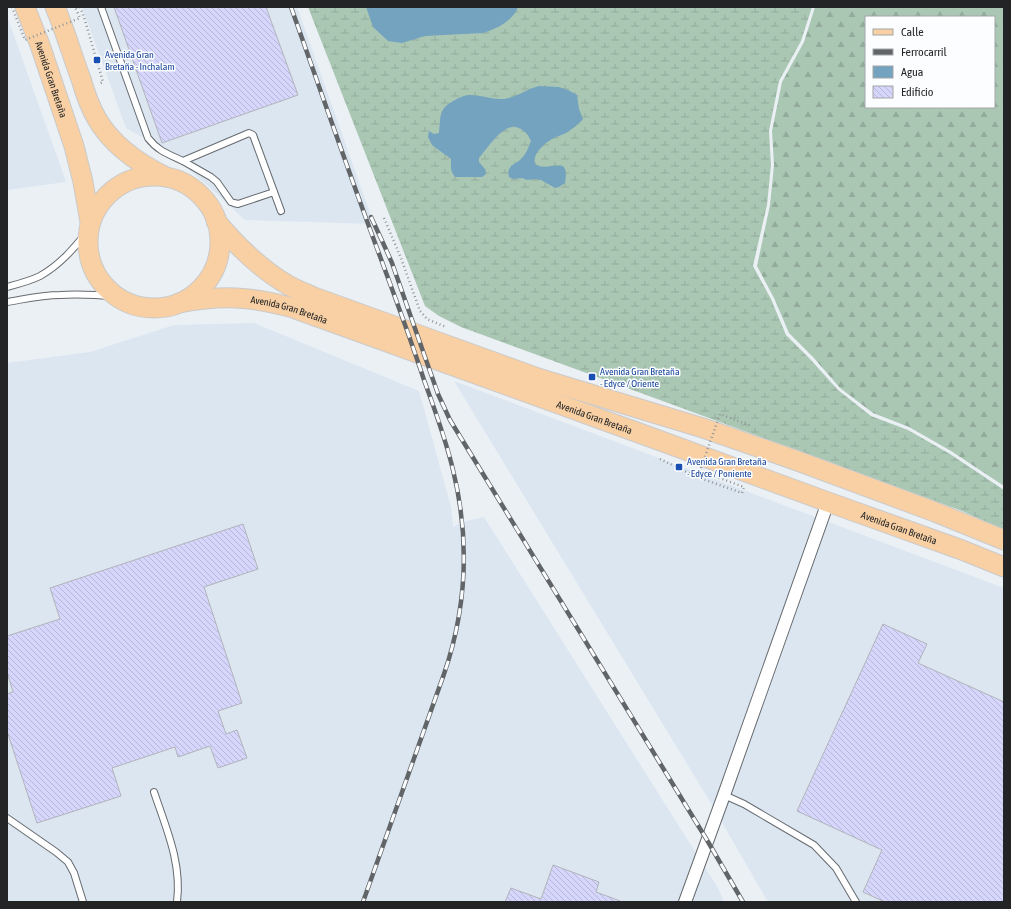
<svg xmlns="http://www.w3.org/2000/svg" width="1011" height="909" viewBox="0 0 1011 909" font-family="'Asap Condensed',sans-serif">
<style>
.built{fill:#dbe6f1}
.forest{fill:url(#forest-firs);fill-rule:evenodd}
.wetland{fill:url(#wetland-marsh)}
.water{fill:#74a3bf}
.building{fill:url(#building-back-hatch);stroke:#b3b3b9}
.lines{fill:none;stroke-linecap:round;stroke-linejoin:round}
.service-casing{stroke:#666a6e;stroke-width:8}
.minor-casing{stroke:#666a6e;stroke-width:14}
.primary-casing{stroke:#cacacb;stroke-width:21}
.path{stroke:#919599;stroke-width:2.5;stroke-dasharray:1 3;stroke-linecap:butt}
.service{stroke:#fff;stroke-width:6}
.minor{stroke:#fff;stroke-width:12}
.primary{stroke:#f8d0a4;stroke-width:19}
.rail-casing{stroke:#626568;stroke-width:4.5}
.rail{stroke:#fbfdff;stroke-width:3;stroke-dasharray:9;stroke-linecap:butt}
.path-bridge{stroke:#919599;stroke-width:2.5;stroke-dasharray:1 3;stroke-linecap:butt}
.transit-dot{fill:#1a4fb4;stroke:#fbfdff;stroke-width:1.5}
.labels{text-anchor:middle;stroke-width:3;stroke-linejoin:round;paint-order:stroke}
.transit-label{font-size:10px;fill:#164399;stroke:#fbfdff;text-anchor:start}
.street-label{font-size:10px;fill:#222426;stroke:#fbfdff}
</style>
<defs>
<pattern id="forest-firs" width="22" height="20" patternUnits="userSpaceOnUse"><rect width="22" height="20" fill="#aac7b4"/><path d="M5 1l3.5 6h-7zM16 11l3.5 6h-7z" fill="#92ab9b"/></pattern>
<pattern id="wetland-marsh" width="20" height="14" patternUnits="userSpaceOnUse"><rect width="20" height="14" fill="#aac7b4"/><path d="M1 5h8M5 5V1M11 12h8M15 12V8" fill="none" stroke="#92ab9b"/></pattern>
<pattern id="building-back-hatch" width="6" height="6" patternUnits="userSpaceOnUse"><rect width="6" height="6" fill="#d6d5fb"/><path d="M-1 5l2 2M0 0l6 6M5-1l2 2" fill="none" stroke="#b7b7d7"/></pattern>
</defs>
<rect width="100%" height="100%" fill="#ebf0f5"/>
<g class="built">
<path d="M 82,7 L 297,7 L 374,224 L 245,220 L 206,184 L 165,150 L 126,128 Z"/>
<path d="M 7,15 L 11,27 L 66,182 L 7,190 Z"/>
<path d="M 254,323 L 419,391 L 451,507 L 453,527 L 462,522 L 484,517 L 718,888 L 724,902 L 7,902 L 7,363 L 90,352 L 174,325 Z"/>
<path d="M 454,381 L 1004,588 L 1004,902 L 768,902 L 706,795 Z"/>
</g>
<path class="forest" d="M 815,7 L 1004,7 L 1004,486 L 951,451 L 909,427 L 873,413 L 840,388 L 813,357 L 789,333 L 774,298 L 757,266 L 770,205 L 774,165 L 772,131 L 782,82 L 804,42 ZM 866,17 L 994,17 L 994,107 L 866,107 Z"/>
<path class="wetland" d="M 308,7 L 812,7 L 801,41 L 779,81 L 769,131 L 771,165 L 767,205 L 753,266 L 771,299 L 786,335 L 810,359 L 838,390 L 871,416 L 908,430 L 950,454 L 1004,490 L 1004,530 L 962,511 L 461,327 L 439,316 L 425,306 Z"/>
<g class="water">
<path d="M 366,7 L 518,7 C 514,20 495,30 482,33 L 425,36 L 402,43 L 388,41 L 373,27 Z"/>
<path d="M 539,86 L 559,87 L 568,90 L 577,95 L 579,109 L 583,119 C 579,124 572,129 566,133 C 562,135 558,136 554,138 C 545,143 532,153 535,164 C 543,170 554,164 563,166 C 567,171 566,176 565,183 L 559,187 L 555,188 L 541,180 L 535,179 L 527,180 L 522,178 L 513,179 L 509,177 C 506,164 516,165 522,158 C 526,154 529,146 531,141 C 528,135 527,133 521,129 C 518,128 515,126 512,127 C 499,129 487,149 479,158 L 479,162 L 485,169 L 486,174 L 482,177 L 455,177 C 450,171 451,166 451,159 L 432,145 L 428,137 L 429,131 L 434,134 L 439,133 C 441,115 438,109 455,100 C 460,97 465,95 470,95 C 480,95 491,99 501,99 C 515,99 526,89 539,86 Z"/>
</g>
<g class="building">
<path d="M 114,7 L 266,7 L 298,95 L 162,143 Z"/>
<path d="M 243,524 L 258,569 L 204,587 L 242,703 L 218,711 L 226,734 L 237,730 L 247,758 L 218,768 L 210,746 L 178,757 L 175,747 L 112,768 L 121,796 L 37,823 L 7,731 L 7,694 L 13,692 L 7,672 L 7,636 L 60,619 L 50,588 Z"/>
<path d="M 883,624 L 927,644 L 918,663 L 1004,702 L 1004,902 L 885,902 L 863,892 L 882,850 L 797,811 Z"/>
<path d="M 553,865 L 599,882 L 596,892 L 620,901 L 620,902 L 505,902 L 511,888 L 541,899 Z"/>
</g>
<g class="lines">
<g class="service-casing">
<g id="service">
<path d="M 101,7 L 148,138 C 158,151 168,154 183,161 L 249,133 L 253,135 L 281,211"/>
<path d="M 183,161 L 211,177 L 217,182 L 231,202 L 234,203 L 238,204 L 274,192"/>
<path d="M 7,287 C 18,284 30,281 40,276 C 60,265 74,248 88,231"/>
<path d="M 7,302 C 25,299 42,295 60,295 C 79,294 98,295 117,297"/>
<path d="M 154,792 C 166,828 182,863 177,902"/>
<path d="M 724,795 L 744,804 L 814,845 L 836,868 L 856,902"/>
<path d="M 7,818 L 56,852 L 68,862 L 74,873 L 83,902"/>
</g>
</g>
<g class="minor-casing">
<path id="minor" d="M 685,902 L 724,795 L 828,502"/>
</g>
<g class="primary-casing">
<g id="primary">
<path id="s1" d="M 25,7 L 40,45 L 74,146 L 83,182 L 90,222"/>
<path d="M 55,7 C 65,30 72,55 81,79 C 85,93 90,107 97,119 C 112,145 138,163 164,176"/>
<circle cx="154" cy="242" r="66"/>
<path d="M 216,221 C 237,246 260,269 288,285 C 297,290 305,293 314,297 L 538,378 L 703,428 L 795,460 L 935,512 L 1004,540"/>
<path id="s2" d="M 179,303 C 222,295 251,296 293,308 L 639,433 L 828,502 L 962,550 L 1004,567"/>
</g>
</g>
<g class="path">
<path d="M 80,7 L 84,17 L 103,82 L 99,84"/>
<path d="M 384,218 L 401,258 L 420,311 L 427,319 L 446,327"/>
<path d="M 660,459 L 697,477"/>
</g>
<use href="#service" class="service"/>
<use href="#minor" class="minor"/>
<use href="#primary" class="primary"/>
<g class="rail-casing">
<g id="rail">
<path d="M 291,7 C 320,89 348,170 378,251 C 394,294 410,337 424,380 C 435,410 446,440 453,470 C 470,539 467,607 444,674 L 363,902"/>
<path d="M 371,217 L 384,245 L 392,263 L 438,394 L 450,420 L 707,840 L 743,902"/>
</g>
</g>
<use href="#rail" class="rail"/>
<g class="path-bridge">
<path d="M 12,7 L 25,40 L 80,18 L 75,7"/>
<path d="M 697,477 L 742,493 L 744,487 L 700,471 L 720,414 L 751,426"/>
</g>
</g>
<g class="transit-dot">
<rect x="93" y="56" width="8" height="8" rx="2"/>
<rect x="588" y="373" width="8" height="8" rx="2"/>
<rect x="675" y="463" width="8" height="8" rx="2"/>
</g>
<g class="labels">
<g class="transit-label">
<text x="105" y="58">Avenida Gran<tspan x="105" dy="12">Bretaña - Inchalam</tspan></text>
<text x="600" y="375">Avenida Gran Bretaña<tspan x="600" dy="12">- Edyce / Oriente</tspan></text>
<text x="687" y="465">Avenida Gran Bretaña<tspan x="687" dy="12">- Edyce / Poniente</tspan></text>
</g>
<g class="street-label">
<text dy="4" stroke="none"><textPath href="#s1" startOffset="77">Avenida Gran Bretaña</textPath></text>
<text dy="4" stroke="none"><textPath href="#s2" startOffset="112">Avenida Gran Bretaña</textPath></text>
<text dy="4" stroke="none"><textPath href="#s2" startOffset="436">Avenida Gran Bretaña</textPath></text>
<text dy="4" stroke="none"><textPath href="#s2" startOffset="760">Avenida Gran Bretaña</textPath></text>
</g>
</g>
<rect width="1011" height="909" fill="none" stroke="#222426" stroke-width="16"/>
<rect x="865" y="16" width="130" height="92" fill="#fbfdff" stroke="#a4a6a8"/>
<rect x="873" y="29" width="20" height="6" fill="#f8d0a4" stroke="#a4a6a8"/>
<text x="901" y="36" font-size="12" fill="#222426">Calle</text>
<rect x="873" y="49" width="20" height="6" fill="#626568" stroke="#a4a6a8"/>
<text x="901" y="56" font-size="12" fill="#222426">Ferrocarril</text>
<rect x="873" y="66" width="20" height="12" fill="#74a3bf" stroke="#a4a6a8"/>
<text x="901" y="76" font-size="12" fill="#222426">Agua</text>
<rect x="873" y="86" width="20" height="12" fill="url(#building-back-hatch)" stroke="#a4a6a8"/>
<text x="901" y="96" font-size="12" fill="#222426">Edificio</text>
</svg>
